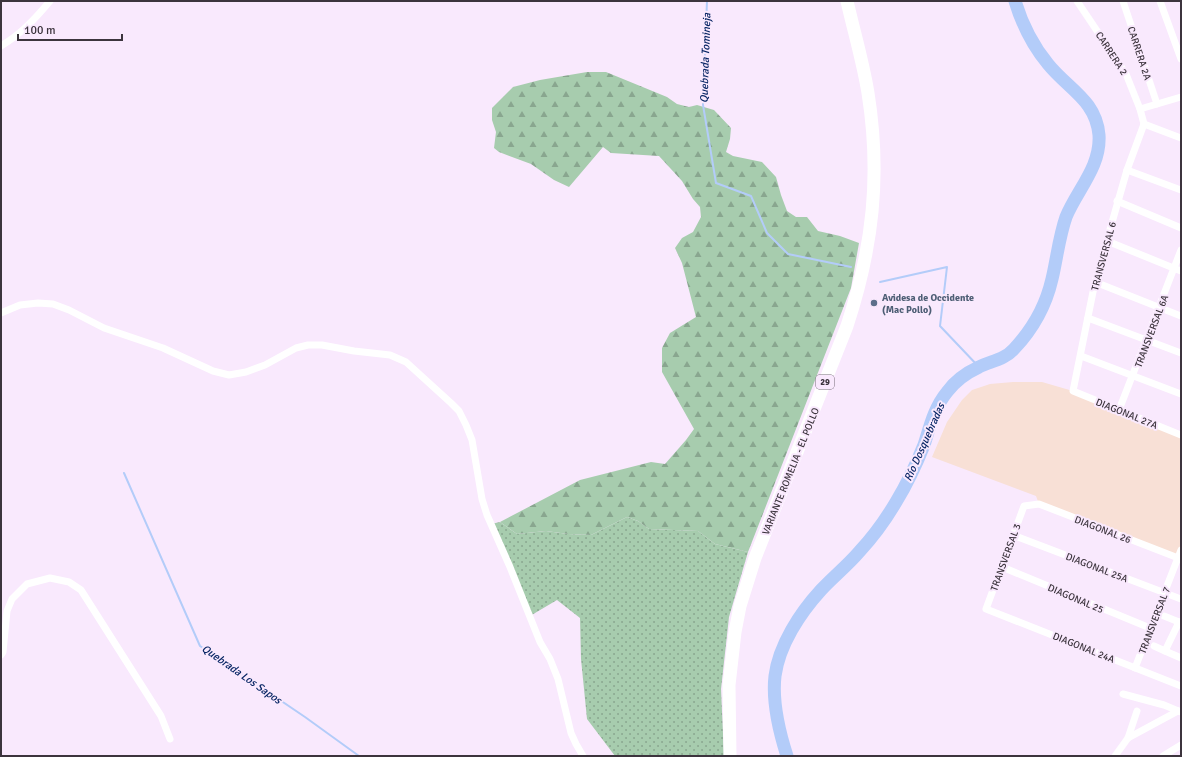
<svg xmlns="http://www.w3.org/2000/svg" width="1182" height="757" viewBox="0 0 1182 757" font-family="Signika,sans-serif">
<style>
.education{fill:#f8e0d6}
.grass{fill:url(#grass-dots)}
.forest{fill:url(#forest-firs)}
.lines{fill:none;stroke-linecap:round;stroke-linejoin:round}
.stream{stroke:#b3ccf9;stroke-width:2}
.river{stroke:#b3ccf9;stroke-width:13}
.street{stroke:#fff;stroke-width:7}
.highway{stroke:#fff;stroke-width:13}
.service-dot{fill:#5c6f8a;stroke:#f9e9fd;stroke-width:1.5}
.labels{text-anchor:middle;stroke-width:4;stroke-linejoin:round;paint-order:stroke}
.shield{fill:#f9e9fd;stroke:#756a77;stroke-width:1}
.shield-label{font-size:9px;font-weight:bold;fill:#3c343d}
.street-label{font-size:10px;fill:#3c343d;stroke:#f9e9fd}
.service-label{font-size:10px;font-weight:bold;fill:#4e5e75;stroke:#f9e9fd;text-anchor:start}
.water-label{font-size:11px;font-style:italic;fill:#072564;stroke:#f9e9fd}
</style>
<defs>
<pattern id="grass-dots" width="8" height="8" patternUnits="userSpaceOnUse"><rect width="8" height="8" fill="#a7ccae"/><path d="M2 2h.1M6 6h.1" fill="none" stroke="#89a68f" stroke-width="1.8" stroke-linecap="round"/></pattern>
<pattern id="forest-firs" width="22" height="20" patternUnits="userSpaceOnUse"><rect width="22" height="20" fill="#a7ccae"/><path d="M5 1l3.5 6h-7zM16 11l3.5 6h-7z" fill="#89a68f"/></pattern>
</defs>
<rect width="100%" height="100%" fill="#f9e9fd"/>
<path class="education" d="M 1013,382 L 1042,382 L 1073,391 L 1181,435 L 1181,550 L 1178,558 L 1039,504 L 1036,496 L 932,457 L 947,422 L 962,400 L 972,390 L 990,384 Z"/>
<path class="grass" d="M 627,517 L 638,521 L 649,529 L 698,531 L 715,544 L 748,552 L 729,617 L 721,689 L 724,756 L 615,756 L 587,719 L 581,659 L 580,618 L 557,600 L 530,616 L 491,524 L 500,522 L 517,534 L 546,531 L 568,534 L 591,535 Z"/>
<path class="forest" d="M 587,72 L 606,72 L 667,97 L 677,104 L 689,107 L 697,105 L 714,110 L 731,128 L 730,139 L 726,152 L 733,156 L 762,162 L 776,177 L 781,195 L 787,211 L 796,217 L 807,217 L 818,231 L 840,236 L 859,243 L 851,288 L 748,552 L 715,544 L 698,531 L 649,529 L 638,521 L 627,517 L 591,535 L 568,534 L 546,531 L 517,534 L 500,522 L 580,480 L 651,462 L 665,464 L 686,440 L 694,429 L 662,372 L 662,348 L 670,333 L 696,317 L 682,263 L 675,248 L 682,238 L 693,232 L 701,217 L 700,207 L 693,199 L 682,181 L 659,156 L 611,153 L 603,147 L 569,187 L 554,180 L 531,164 L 499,152 L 494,148 L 496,132 L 492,120 L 492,108 L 513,87 L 540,80 Z"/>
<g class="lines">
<g class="stream">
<path d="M 707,1 L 703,105 L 716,183 L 751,196 L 767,233 L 788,254 L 851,267"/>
<path d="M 880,282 L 947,267 L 940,326 L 979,367"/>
<path d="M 124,473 L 200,646 L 305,717 L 359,756"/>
</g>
<path class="river" d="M 787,756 C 779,731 772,702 775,676 C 779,645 800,613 821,590 C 833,577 847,566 859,552 C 873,537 886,519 896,502 C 907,484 916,465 924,445 C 930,426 934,408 947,392 C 955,381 966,373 979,367 C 991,361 1004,360 1014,349 C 1032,330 1046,305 1052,279 C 1057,258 1059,237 1066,217 C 1077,190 1101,167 1099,135 C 1096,100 1068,89 1048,64 C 1033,46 1022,24 1015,1"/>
<g class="street">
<path d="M 1077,1 L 1126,74 L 1140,109 L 1144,124"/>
<path d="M 1123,1 L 1157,104"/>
<path d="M 1160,1 L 1181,59"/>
<path d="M 1,46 C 21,34 35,19 50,1"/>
<path d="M 1140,109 L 1181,97"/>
<path d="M 1144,124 L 1127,170 L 1095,282 L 1073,391 L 1181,435"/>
<path d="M 1144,124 L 1181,138"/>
<path d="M 1127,170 L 1181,190"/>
<path d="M 1117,201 L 1181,228"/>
<path d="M 1107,241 L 1181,271"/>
<path d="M 1095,282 L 1181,316"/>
<path d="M 1,313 L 20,305 L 38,303 L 53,304 L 69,310 L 104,328 L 163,348 L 213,371 L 229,375 L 246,372 L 265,365 L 296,348 L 308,345 L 322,345 L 354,351 L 390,355 L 406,362 L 451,403 L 459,411 L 466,425 L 472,440 L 482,499 L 487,515 L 510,567 L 540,642 L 550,659 L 558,679 L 571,733 L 576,744 L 583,756"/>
<path d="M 1088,318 L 1181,353"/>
<path d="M 1081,356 L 1181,394"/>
<path d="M 1119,410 L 1181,250"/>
<path d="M 1013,535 L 1181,599"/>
<path d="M 1181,559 L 1039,504 L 1024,506 L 986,609 L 1181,686"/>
<path d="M 1002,567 L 1150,628"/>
<path d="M 1164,616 L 1179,622"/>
<path d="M 1181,623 L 1179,622 L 1165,651 L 1181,658"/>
<path d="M 1154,646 L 1165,651"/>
<path d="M 1,655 L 3,652 L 7,611 L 12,599 L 27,584 L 50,578 L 69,582 L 81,590 L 161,716 L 170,739"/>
<path d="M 1135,668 L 1181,550"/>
<path d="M 1123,694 L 1164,705 L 1181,712"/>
<path d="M 1128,738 L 1178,711"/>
<path d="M 1115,756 L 1128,738 L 1137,711"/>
<path d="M 1163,756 L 1181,745"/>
</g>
<path class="highway" d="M 730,756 L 729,685 L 735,632 L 740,606 L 755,558 L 847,326 C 873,247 881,175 868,93 C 863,62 854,32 847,1"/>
</g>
<circle class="service-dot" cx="874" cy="303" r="4"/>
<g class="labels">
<rect class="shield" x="816" y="375" width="18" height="14" rx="3"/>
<g class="shield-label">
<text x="825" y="385">29</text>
</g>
<g class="street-label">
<text transform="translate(1112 53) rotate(57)" y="4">CARRERA 2</text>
<text transform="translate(1140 53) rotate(72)" y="4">CARRERA 2A</text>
<text transform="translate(1103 256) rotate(-75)" y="4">TRANSVERSAL 6</text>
<text transform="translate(1151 331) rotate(-69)" y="4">TRANSVERSAL 6A</text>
<text transform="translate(1127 413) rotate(22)" y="4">DIAGONAL 27A</text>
<text transform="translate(790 471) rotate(-68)" y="4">VARIANTE ROMELIA - EL POLLO</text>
<text transform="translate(1103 529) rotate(21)" y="4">DIAGONAL 26</text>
<text transform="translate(1005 557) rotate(-70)" y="4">TRANSVERSAL 3</text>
<text transform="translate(1097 567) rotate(21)" y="4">DIAGONAL 25A</text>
<text transform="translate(1076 598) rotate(23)" y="4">DIAGONAL 25</text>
<text transform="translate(1154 620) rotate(-69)" y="4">TRANSVERSAL 7</text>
<text transform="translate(1084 647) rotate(22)" y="4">DIAGONAL 24A</text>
</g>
<g class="service-label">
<text x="882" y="301">Avidesa de Occidente<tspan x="882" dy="12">(Mac Pollo)</tspan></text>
</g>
<g class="water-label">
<text transform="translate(705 58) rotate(-88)" y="4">Quebrada Tomineja</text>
<text transform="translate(924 442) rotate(-66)" y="4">Río Dosquebradas</text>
<text transform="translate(242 674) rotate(35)" y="4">Quebrada Los Sapos</text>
</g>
</g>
<rect width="1182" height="757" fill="none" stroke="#3c343d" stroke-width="4"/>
<path d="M18 34v6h104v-6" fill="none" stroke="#3c343d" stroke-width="2"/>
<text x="24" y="34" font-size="12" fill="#3c343d" stroke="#f9e9fd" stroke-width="3" paint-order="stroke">100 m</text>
</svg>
